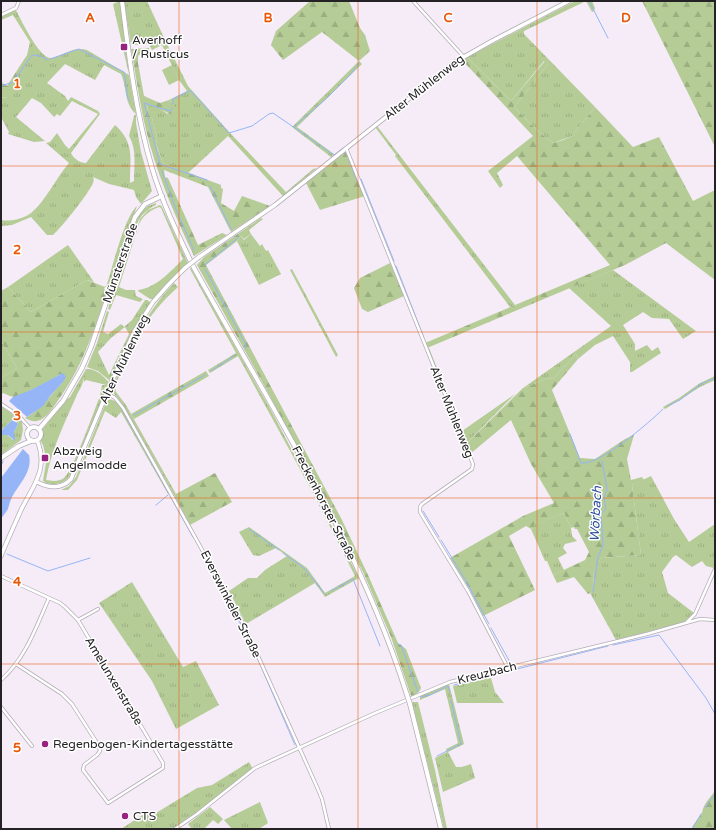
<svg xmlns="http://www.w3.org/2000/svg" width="716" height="830" viewBox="0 0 716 830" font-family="'Varela Round',sans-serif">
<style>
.grass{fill:url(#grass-tufts);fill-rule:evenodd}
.forest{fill:url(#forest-firs)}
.park{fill:#b5cc96}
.water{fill:#95b5f7}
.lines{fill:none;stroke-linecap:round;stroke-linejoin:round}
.stream{stroke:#95b5f7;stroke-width:1}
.minor-casing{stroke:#b4adb7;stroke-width:4}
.tertiary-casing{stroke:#b4adb7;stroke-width:5}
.secondary-casing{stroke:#b4adb7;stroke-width:5.5}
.minor{stroke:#fff;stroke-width:2.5}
.tertiary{stroke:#fff;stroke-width:3.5}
.secondary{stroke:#fff;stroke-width:4}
.tertiary-bridge-casing{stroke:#b4adb7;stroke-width:5;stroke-linecap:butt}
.secondary-bridge-casing{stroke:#b4adb7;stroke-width:5.5;stroke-linecap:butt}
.tertiary-bridge{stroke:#fff;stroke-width:3.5}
.secondary-bridge{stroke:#fff;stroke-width:4}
.grid{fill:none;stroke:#e8590c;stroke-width:1;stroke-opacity:0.55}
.poi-dot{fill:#972380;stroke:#fff;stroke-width:1.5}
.labels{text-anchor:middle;stroke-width:3;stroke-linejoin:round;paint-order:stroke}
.poi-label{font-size:12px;fill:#242225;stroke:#fff;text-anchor:start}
.street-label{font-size:12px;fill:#242225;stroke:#fff}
.water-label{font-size:13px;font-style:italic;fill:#2d4f9c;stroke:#fff}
.grid-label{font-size:13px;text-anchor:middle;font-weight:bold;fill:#e8590c;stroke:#fff;stroke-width:3;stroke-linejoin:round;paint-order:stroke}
</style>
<defs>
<pattern id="grass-tufts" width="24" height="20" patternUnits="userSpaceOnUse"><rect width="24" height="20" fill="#b5cc96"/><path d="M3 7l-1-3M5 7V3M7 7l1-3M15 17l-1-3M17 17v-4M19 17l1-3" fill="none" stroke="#9caf81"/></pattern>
<pattern id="forest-firs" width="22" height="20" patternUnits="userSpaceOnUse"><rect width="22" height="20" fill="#b5cc96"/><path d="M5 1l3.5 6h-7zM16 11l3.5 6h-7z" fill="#9caf81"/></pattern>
</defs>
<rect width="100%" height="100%" fill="#f5ecf7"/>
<g class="grass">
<path d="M 120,1 L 129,75 L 136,114 L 136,123 L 141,152 L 152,191 L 141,204 L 136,197 L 134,190 L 109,184 L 93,177 C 94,180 94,180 93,183 C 89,193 62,227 53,235 L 47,235 L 31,217 L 12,225 L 1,226 L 1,220 C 10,222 23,219 31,213 C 45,202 56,178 69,163 L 46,143 L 50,142 L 57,133 L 65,145 L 69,149 L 98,114 L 72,101 L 60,116 L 57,114 L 54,117 L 41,103 L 32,98 L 16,117 L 45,141 L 34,142 L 8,134 L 9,132 L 1,117 L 1,97 L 7,98 L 18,77 L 16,72 L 27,55 L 30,42 L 13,15 L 1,20 L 1,16 L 16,10 C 21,20 40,60 52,58 C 65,55 73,46 87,50 L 129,75 L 113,4 ZM 65,64 L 95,80 L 104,65 L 121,74 C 127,87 124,104 136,114 L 134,116 L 129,136 C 137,149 134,166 134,181 L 130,183 C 130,158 135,143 115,125 L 86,163 C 80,163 73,158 71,153 L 100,114 L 98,111 L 71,97 L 68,101 L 65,96 L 47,83 Z"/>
<path d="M 124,1 L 147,1 L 166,42 L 188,86 L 231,134 L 286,192 L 313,169 L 317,168 L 283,196 L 228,136 L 188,173 L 163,163 L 156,144 L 157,138 L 152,118 L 149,115 L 147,107 L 150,105 L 157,107 L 168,114 L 172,102 L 169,100 L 187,91 L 179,80 L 162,45 L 152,50 L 149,44 L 131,45 Z"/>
<path d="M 575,1 L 592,1 L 595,8 L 594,11 L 592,12 L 586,1 L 524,31 L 524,34 L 595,107 L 572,136 L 553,143 L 539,132 L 514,107 L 548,64 L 544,61 L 511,101 L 467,57 Z"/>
<path d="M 359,61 L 362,64 L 297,127 L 334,154 L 331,157 L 292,127 Z"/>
<path d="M 377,126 L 515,305 L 510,307 L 395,156 L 396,155 L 375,127 Z"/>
<path d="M 156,203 L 156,205 C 147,209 141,215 137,224 L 117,283 L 112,293 L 134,224 L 143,210 L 148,206 Z"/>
<path d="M 160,205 L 162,207 L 188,263 L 168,282 L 153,299 L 150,299 L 138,291 L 138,290 C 156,288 171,271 183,259 L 161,208 L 159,207 C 149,211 144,215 139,224 L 119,287 L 126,290 L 135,290 L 136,296 L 143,299 L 140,302 L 116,295 L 110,310 L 108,309 L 112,295 L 118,286 L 140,219 L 148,210 Z"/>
<path d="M 137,206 L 109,288 L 105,287 L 107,284 C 113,266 124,218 137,206 Z"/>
<path d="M 251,234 L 260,246 L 262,244 L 266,251 L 268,250 L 281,274 L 259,285 L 237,241 L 241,236 L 244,240 Z"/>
<path d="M 68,245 L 94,282 L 87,280 L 31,312 L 8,287 Z"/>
<path d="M 191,268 L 272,412 L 359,578 L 325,597 L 315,583 L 246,624 L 229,591 L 248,578 L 257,578 L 265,570 L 287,556 L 276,548 L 259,556 L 253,555 L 239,532 L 249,527 L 307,568 L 325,593 L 355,576 L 312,491 L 238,356 L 210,373 L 208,370 L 236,353 L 190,269 Z"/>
<path d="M 292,269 L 338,355 L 336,357 L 290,270 Z"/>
<path d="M 613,270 L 696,331 L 683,339 L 669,319 L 652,318 L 643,312 L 623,325 L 635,344 L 635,351 L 647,345 L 652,351 L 658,347 L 661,353 L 632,372 L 630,372 L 630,362 L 613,336 L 595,345 L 578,359 L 576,354 L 553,379 L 549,378 L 523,388 L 611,326 L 569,288 Z"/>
<path d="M 174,283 L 178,287 C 144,317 131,347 115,387 L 116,392 L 126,405 L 176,494 L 174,495 L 123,405 L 112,391 L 112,388 C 129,350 145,313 174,283 Z"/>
<path d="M 145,300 L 147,300 L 150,302 L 150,304 L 132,333 L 110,381 L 98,371 L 87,367 L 97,343 L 107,311 L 109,312 L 103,332 L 108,334 L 121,324 L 124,327 L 132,320 ZM 125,327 L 129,334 L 109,375 L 98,352 L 111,338 Z"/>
<path d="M 1,341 L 17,368 L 1,378 Z"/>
<path d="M 427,348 L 429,348 L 462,431 L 515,394 L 466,444 Z"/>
<path d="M 86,369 C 96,368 102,375 109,382 L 108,386 L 70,476 C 64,484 52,487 43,481 L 46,463 L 47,463 L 47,458 L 46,458 L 43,445 L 41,442 L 42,430 L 66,400 L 70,397 ZM 83,378 L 107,385 L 102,385 L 100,396 C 94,411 73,471 64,478 C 58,482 52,481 46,480 C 51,451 64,424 76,397 C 78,391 84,385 83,378 Z"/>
<path d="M 715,376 L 715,380 L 700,387 L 670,406 L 665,409 L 663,407 L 679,398 L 700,383 Z"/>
<path d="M 110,399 L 117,402 L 122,409 L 170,493 L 168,494 L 121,412 L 116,418 L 105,411 L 77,480 L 68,490 L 61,490 L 69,486 L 76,477 L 106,402 Z"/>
<path d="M 1,406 L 11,413 L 22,421 L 23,430 L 21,440 L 1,455 ZM 13,419 L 18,424 L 14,432 L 13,440 L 2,430 Z"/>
<path d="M 651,476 L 674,519 L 689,542 L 715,524 L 715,566 L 714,568 L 706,566 L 702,561 L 692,567 L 676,555 L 673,557 L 662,572 L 668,593 L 694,613 L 683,623 L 616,640 L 590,593 L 593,592 L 594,569 L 601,558 L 641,555 L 632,485 Z"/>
<path d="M 564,513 L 571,528 L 572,536 L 577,541 L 565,544 L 563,548 L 567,553 L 558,558 L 564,570 L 553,575 L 547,561 L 545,561 L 531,529 L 534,528 L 533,525 Z"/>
<path d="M 132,582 L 183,667 L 196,661 L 219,705 L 176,729 L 152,681 L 99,603 Z"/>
<path d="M 491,678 L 495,692 L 504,703 L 457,703 L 453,686 Z"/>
<path d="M 449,684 L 464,744 L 448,752 L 456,767 L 462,767 L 471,764 L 475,778 L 443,792 L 435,758 L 447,752 L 446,749 L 458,743 L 445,689 L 420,700 L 420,696 Z"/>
<path d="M 412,702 L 418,702 L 435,770 L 447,829 L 444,829 Z"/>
<path d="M 249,762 L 253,769 L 197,812 L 172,829 L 121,829 L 147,812 L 156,813 L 197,788 L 212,785 Z"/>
<path d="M 260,802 L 268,823 L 259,829 L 232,829 L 224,820 Z"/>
<path d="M 210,807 L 223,819 L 218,824 L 213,820 L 204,829 L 192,829 L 188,824 Z"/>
</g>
<g class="forest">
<path d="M 310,1 L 349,1 L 360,28 L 365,35 L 370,51 L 359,61 L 322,32 L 283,60 L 271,45 L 276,31 Z"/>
<path d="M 642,1 L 715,1 L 715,147 Z"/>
<path d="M 149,48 L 149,53 L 140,54 L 138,56 L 138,63 L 144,96 L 160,103 L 169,100 L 175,105 L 173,115 L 150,105 L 147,107 L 149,115 L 152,118 L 157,138 L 156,145 L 163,163 L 221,185 L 221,188 L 223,189 L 221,203 L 234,211 L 242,196 L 270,206 L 231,232 L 208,187 L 164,170 L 165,177 L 168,178 L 198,245 L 222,233 L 227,235 L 194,256 C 177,220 161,184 150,145 C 141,114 137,81 131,49 Z"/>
<path d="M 464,57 L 467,57 L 511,101 L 545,61 L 548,64 L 514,107 L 539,132 L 553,143 L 563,140 L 572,136 L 595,107 L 633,147 L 659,137 L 693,201 L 715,190 L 715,280 L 666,243 L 625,265 L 427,348 L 425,343 L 610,265 L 517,156 L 497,173 L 503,185 L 500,188 L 488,171 L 533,136 L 463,61 L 424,90 L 423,89 Z"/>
<path d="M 16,72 C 21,84 16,91 7,98 L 1,97 L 1,82 L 7,86 Z"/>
<path d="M 345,151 L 365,196 L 320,210 L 306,183 Z"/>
<path d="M 261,218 L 263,219 L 249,230 L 251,234 L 244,239 L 241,236 L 237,241 L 206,265 L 342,520 L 368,575 L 398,643 L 406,649 L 421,688 C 419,693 416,695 411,696 L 391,637 L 363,572 L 265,387 L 197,265 L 204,257 Z"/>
<path d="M 390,263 L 404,296 L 368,312 L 362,309 L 354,288 L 360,278 Z"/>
<path d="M 87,280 L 105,287 L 104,289 L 107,291 C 94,331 82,368 57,402 C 52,409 46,419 37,421 C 33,422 29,420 25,418 C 41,410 50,395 62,383 L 60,374 C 54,379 21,396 15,397 C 11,397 6,394 3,393 L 1,395 L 1,378 L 17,368 L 1,341 L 1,291 L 8,287 L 31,312 Z"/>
<path d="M 576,354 L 578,359 L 552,390 L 580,458 L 595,459 L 625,439 L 634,435 L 627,459 L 631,480 L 642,477 L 644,480 L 632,485 L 641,555 L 601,558 L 594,570 L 593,592 L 588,594 L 574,577 L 557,583 L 553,575 L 585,560 L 589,552 L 577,529 L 575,529 L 574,527 L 571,528 L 564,513 L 534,525 L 534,528 L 531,529 L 526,526 L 509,536 L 535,590 L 483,616 L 470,590 L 450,558 L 523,516 L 554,503 L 531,464 L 511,420 L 470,454 L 466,444 L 523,388 L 549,378 L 553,379 Z"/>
<path d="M 86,371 L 92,373 L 96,373 L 98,374 L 98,376 L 107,381 L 107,385 L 86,380 L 84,382 L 83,378 Z"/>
<path d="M 206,371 L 209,376 L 134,419 L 131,414 Z"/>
<path d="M 215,473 L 232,502 L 190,525 L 174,495 Z"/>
<path d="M 715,791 L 715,829 L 695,829 L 692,827 L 702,813 C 703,804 710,798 715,791 Z"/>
</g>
<path class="park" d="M 172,65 L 179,80 L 169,85 L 162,70 Z"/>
<g class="water">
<path d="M 63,373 L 66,377 L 62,383 L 50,396 L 43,406 L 27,417 L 9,401 L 13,397 L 31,390 Z"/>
<path d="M 13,419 L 18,424 L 14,432 L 15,441 L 8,435 L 3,435 L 1,433 L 2,430 Z"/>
<path d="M 23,449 L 29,455 C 33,471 19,484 12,497 C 10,501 9,505 8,509 C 6,512 3,516 1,519 L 1,478 Z"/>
</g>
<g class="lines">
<g class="stream">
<path d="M 589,1 L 608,38"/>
<path d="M 50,59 L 79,49 L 124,72 L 128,99 L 130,101"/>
<path d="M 1,86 L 13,82 L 32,55 L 40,56 L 48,60"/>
<path d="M 172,104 L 173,99 L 189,91 L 191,91 L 229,133 L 252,126 L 269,114 L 273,113 L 334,155 L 343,148"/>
<path d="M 172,108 L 171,111 L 170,111 L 144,103 L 160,164 L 207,180"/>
<path d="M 295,126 L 327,98 L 350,75 L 359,63"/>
<path d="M 346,152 L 357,181"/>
<path d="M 162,171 L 175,207 L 192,246 L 193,250"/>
<path d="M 361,179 L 394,261"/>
<path d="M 210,186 L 231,229"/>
<path d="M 205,265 L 239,237"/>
<path d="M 396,266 L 424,338"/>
<path d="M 205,269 L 245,343 L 246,349"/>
<path d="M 211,371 L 234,356"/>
<path d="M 667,406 L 680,400 L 701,384 L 715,378"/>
<path d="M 122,410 L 127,419"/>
<path d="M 134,415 L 205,375"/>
<path d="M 127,419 L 144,449"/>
<path d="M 570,434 L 581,463 C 599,466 650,422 663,409"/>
<path d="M 146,453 L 169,494"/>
<path d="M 1,465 L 3,462 L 3,461"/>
<path d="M 170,496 L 193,537"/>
<path d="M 156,505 L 168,495"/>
<path d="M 423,511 L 439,537"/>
<path d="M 249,529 L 279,550"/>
<path d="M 441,540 L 466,581 L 489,624"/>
<path d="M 196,541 L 220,586"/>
<path d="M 283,553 L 304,568 L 325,594"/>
<path d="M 7,554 L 48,571 L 90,558"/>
<path d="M 222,590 L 246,634"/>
<path d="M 331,591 L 353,579 L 380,646"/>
<path d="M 593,592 L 598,557 L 603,546 L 601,514 L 606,509 L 604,498 L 607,489 L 602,461"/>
<path d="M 491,628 L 511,664"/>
<path d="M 248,638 L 253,650"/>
<path d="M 398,644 L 401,645 L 418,692"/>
<path d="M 613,645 L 659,635 L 706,698 L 715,714"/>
<path d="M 256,655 L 295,745"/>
<path d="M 454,685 L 608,646"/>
<path d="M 421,697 L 430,695 L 448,686 L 450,692"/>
<path d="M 437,756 L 461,744 L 451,700"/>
<path d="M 705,808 L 715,794"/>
<path d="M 692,829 L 701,814"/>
</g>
<g class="minor-casing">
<g id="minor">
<path d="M 413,1 L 463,56"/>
<path d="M 1,15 L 16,8 L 19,1"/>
<path d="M 346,148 L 473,464 L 472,469 L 422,504 L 420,507 L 420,512 L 468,591 L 508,668"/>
<path d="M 107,393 L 115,398 L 123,408 L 244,625 L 317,787 L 322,799 L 329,829"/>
<path d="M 1,404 L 19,416 L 30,428"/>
<path d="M 1,576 L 60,603 L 65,607 L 78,620 L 163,763 L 163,768 L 108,803 L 83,770 L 84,765 L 97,755 L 100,751 L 99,746 L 72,704 L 62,694 L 16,664"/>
<path d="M 78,620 L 98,609"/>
<path d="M 687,622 L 695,614 L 715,569"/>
<path d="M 1,680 C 26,658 36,627 49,598"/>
<path d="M 1,707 L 32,746"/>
<path d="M 175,829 L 197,814 L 255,768 L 373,714 L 450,682 L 647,634 L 700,619 L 715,620"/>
</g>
</g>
<g class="tertiary-casing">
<g id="tertiary">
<path d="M 199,257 L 275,205 L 455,62 L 492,41 L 569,1"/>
<path d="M 37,482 C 49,488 61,490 71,479 L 111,383 L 134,332 L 153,302 L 169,284 L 185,268"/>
<path d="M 1,556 C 7,541 14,526 21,510 C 33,486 49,469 37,440"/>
</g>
</g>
<g class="secondary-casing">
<g id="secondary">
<path d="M 122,1 C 129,57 136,114 152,168 C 162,202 178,235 193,266 C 270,406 359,542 407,695"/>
<circle cx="34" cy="434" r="7"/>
<path d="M 39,429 L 63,401 L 82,368 L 91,347 L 135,217 L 145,204 L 162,196"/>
<path d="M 1,458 L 19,446 L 31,441"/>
<path d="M 410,704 L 441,829"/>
</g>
</g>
<use href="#minor" class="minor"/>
<use href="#tertiary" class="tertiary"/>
<use href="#secondary" class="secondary"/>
<g class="tertiary-bridge-casing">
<path id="tertiary-bridge" d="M 185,268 L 199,257"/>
</g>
<g class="secondary-bridge-casing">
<path id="secondary-bridge" d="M 407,695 L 410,704"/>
</g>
<use href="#tertiary-bridge" class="tertiary-bridge"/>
<use href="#secondary-bridge" class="secondary-bridge"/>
</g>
<path class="grid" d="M 179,1 L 179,829M 358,1 L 358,829M 537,1 L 537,829M 1,166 L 715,166M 1,332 L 715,332M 1,498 L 715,498M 1,664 L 715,664"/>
<g class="poi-dot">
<rect x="120" y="43" width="8" height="8" rx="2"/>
<rect x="41" y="454" width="8" height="8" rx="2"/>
<circle cx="45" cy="744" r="4"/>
<circle cx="125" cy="816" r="4"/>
</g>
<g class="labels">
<g class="poi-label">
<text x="132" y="44">Averhoff<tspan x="132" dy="14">/ Rusticus</tspan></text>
<text x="53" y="455">Abzweig<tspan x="53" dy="14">Angelmodde</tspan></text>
<text x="53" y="748">Regenbogen-Kindertagesstätte</text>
<text x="133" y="820">CTS</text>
</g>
<g class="street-label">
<text transform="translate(424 87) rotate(-38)" y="4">Alter Mühlenweg</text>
<text transform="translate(120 263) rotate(-71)" y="4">Münsterstraße</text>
<text transform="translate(124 359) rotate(-64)" y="4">Alter Mühlenweg</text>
<text transform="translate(452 412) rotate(68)" y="4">Alter Mühlenweg</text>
<text transform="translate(324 503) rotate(63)" y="4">Freckenhorster Straße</text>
<text transform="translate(231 604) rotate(63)" y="4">Everswinkeler Straße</text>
<text transform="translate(487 673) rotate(-14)" y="4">Kreuzbach</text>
<text transform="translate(114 681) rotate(59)" y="4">Amelunxenstraße</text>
</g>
<g class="water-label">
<text transform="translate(595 514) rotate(-87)" y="5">Wörbach</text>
</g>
</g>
<g class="grid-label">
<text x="90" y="22">A</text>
<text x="268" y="22">B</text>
<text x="448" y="22">C</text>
<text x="626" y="22">D</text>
<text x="17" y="88">1</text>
<text x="17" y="254">2</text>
<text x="17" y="420">3</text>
<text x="17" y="586">4</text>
<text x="17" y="752">5</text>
</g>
<rect width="716" height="830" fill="none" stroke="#242225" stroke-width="4"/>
</svg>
